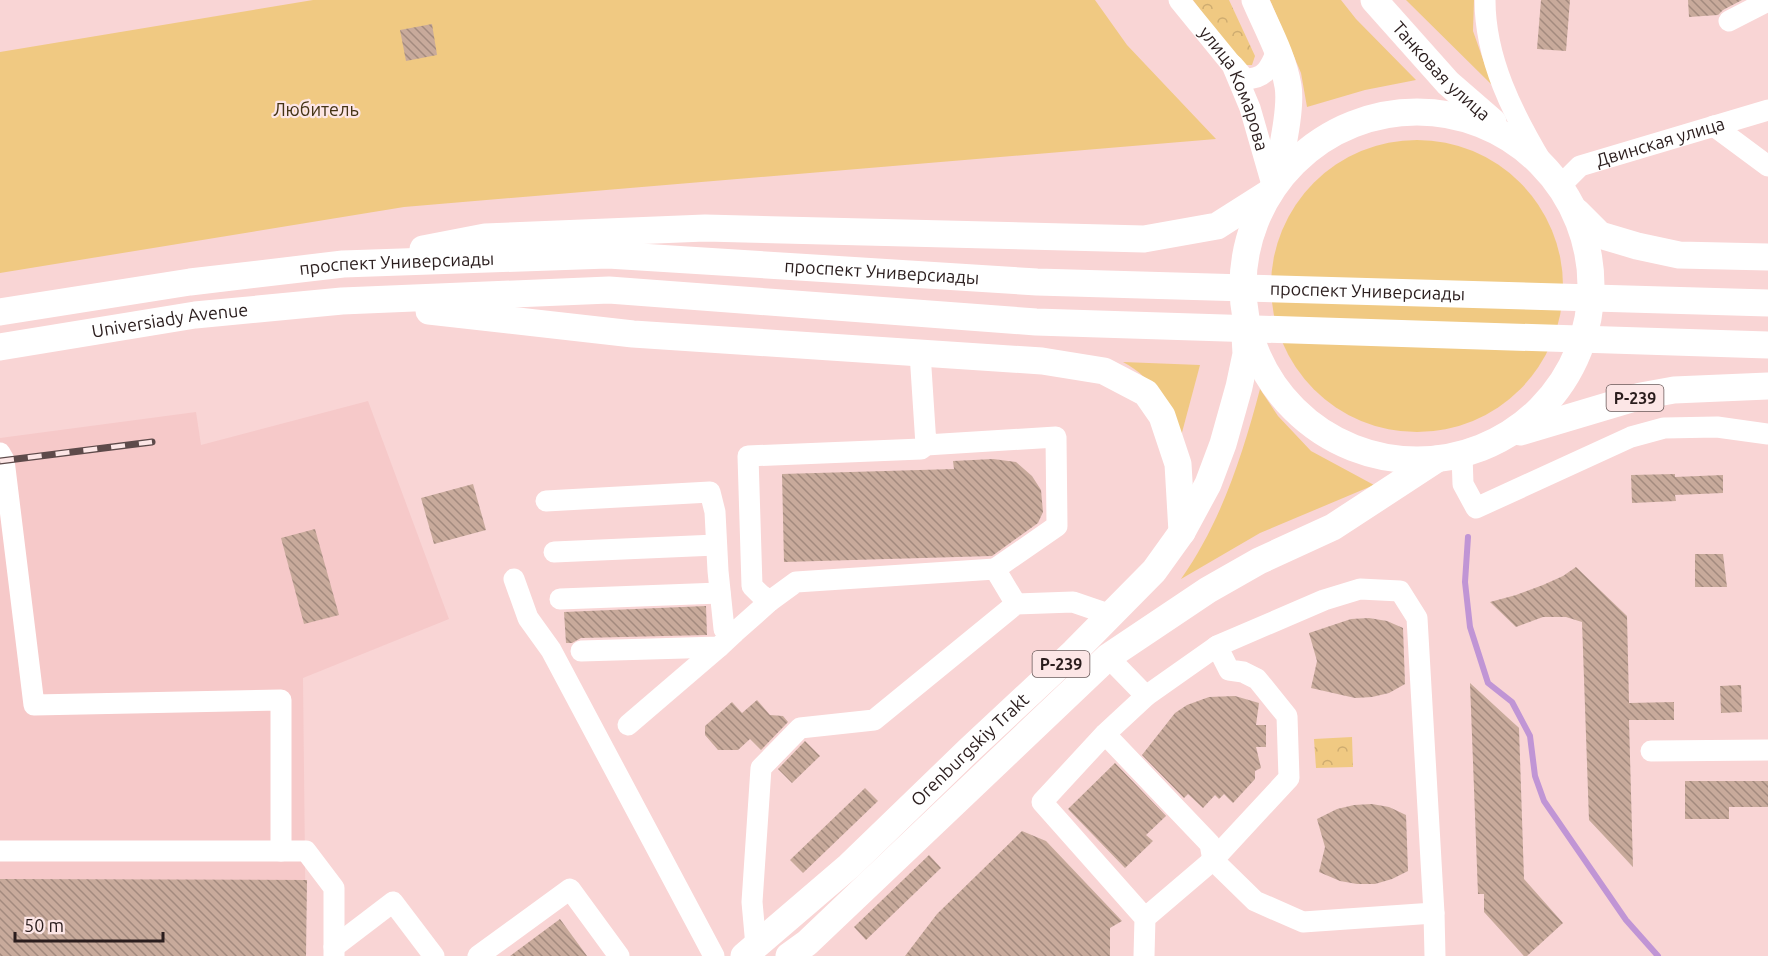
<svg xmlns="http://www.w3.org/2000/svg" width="1768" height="956" viewBox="0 0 1768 956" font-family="Ubuntu,sans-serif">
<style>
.built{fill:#f6c9c9}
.green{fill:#f0c982}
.park{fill:url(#park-crowns)}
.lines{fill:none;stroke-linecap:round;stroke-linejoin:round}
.stream{stroke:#c095d5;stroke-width:6}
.building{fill:url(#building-back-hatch)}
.minor{stroke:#fff;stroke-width:21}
.major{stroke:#fff;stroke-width:27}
.rail-casing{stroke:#5d4a4a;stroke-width:7}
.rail{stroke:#fce6e6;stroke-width:4.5;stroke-dasharray:14;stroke-linecap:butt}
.labels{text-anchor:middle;stroke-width:4.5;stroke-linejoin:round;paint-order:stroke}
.shield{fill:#fce6e6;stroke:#695959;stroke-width:1.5}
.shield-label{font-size:16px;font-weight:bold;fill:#2a1d1d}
.street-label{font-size:18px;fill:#2a1d1d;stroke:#fce6e6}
.park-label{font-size:18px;fill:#443314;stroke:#fce6e6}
</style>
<defs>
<pattern id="park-crowns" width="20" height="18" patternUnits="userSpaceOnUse" patternTransform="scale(1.5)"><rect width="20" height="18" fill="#f0c982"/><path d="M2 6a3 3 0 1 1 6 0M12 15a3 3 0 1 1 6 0" fill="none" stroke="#ceac70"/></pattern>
<pattern id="building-back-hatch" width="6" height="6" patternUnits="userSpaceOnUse" patternTransform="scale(1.5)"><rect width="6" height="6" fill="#c8aa9b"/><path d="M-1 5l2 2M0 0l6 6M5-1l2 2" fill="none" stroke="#a38a7e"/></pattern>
</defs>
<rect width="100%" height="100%" fill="#f9d5d5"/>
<path class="built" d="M 368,401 L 449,619 L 303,678 L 306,956 L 0,956 L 0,438 L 196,412 L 201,445 Z"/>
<g class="green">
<path d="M 313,0 L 1095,0 L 1127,45 L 1216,139 L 404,207 L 0,273 L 0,52 Z"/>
<path d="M 1270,0 L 1341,0 L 1356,19 L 1416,80 L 1365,90 L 1307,107 L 1301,73 Z"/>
<path d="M 1406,0 L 1474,0 L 1473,31 L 1492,85 Z"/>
<circle cx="1417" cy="286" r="146"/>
<path d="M 1123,362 L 1200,365 L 1180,440 C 1165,407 1157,380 1123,362 Z"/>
<path d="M 1260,389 L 1278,416 L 1311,451 L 1374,485 L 1260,533 L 1181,579 C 1221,522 1242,457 1260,389 Z"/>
</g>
<g class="park">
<path d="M 1193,0 L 1229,0 L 1255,56 L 1252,65 L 1240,65 Z"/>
<path d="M 1352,737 L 1353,767 L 1316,768 L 1314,739 Z"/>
</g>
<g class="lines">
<path class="stream" d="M 1468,537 L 1465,582 L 1470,627 L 1488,683 L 1512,702 L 1530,736 L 1535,776 L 1544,801 L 1626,920 L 1658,956"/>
</g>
<g class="building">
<path d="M 1541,0 L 1570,0 L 1566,51 L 1537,49 Z"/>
<path d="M 1688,0 L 1742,0 L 1723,10 L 1718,15 L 1689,17 Z"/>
<path d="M 432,24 L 437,55 L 406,61 L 400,30 Z"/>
<path d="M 993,459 L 1016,462 L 1032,476 L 1041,490 L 1043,512 L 1038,523 L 992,556 L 784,562 L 782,474 L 954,469 L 953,461 Z"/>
<path d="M 1675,474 L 1675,477 L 1723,475 L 1723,493 L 1675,495 L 1676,501 L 1632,503 L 1631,475 Z"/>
<path d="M 473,484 L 486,530 L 434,544 L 421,498 Z"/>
<path d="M 315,529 L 339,615 L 304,624 L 281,538 Z"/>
<path d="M 1695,554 L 1723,554 L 1727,587 L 1695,587 Z"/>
<path d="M 1576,567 L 1627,616 L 1629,703 L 1674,702 L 1674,720 L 1629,720 L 1633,867 L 1589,820 L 1582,622 L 1566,617 L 1543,617 L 1516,627 L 1490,602 L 1516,595 L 1543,585 L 1563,576 Z"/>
<path d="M 706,606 L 707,635 L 581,638 L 572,643 L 566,643 L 564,612 Z"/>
<path d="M 1369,618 L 1387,621 L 1403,628 L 1405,684 L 1389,693 L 1372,697 L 1355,698 L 1311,688 L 1317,661 L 1309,633 L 1351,619 Z"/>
<path d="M 1470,683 L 1519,728 L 1524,879 L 1563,923 L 1527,956 L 1524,956 L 1484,912 L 1484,894 L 1478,894 Z"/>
<path d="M 1741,685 L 1742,712 L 1721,713 L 1720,686 Z"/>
<path d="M 1235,696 L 1259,703 L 1256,725 L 1266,725 L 1266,747 L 1256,747 L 1261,768 L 1255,771 L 1255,779 L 1233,803 L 1224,794 L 1219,799 L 1215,795 L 1203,808 L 1188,794 L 1184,798 L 1142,755 L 1175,713 L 1187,705 L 1209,697 Z"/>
<path d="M 757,700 L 770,715 L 783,716 L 788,722 L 761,750 L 750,739 L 738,750 L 718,750 L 705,735 L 705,726 L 732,702 L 742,713 Z"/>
<path d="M 805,741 L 820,756 L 792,783 L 778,769 Z"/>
<path d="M 1115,763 L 1166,816 L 1146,835 L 1153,841 L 1125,868 L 1068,809 Z"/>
<path d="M 1685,781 L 1768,781 L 1768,807 L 1729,807 L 1729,819 L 1685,819 Z"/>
<path d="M 865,788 L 878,801 L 803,873 L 790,860 Z"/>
<path d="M 1372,804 L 1389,807 L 1406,815 L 1408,871 L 1392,879 L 1375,884 L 1357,884 L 1340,881 L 1319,872 L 1325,847 L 1317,819 L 1337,809 L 1354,805 Z"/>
<path d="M 1022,831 L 1046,841 L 1122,921 L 1110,928 L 1110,956 L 905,956 L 937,914 Z"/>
<path d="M 929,855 L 941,868 L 866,940 L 854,927 Z"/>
<path d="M 0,879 L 307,880 L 306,956 L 0,956 Z"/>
<path d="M 560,919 L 587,956 L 510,956 Z"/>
</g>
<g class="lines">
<g class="minor">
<path id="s1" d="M 1179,0 L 1232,65 L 1250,108 L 1273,188"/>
<path d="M 1485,0 C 1485,59 1513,114 1543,164"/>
<path d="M 1729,21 L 1768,1"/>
<path d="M 1233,65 L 1245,79 C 1265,79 1270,68 1277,51"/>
<path d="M 1714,126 L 1768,166"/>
<path id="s2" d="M 1560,186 L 1580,166 L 1768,110"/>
<path d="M 920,353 L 926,445 L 1056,437 L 1057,526 L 995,569 L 1016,604"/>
<path d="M 926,445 L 921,449 L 748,456 L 752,586 L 760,594 L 770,601 L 796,582 L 995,569"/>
<path d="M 0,453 L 4,460 L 34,705 L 281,700 L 281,851"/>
<path d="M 1462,455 L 1463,484 L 1476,508 L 1631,437 L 1664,428 L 1717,427 L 1768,434"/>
<path d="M 546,501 L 710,492 L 715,512 L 718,571 L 724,629 L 734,633 L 770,601"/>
<path d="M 554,552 L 716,545"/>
<path d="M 514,579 L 528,618 L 551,650 L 714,956"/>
<path d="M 560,599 L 720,593"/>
<path d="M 581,651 L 719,647 L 734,633"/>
<path d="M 1108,657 L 1146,696"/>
<path d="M 628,725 L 719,647"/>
<path d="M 1105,734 L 1210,844 L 1213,860 L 1255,901 L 1303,922 L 1434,913 L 1417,618 L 1400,591 L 1360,589 L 1324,600 L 1217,646"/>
<path d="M 1651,751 L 1768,750"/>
<path d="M 0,851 L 306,851 L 334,888 L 334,956"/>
<path d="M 1434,913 L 1435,956"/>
<path d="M 756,946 L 752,902 L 761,768 L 800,728 L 874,720 L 1016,604 L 1073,602 L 1111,615"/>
<path d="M 334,947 L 393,902 L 434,956"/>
<path d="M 478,956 L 570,889 L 619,956"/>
<path d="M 1144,956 L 1145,918 L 1042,802 L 1105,734 L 1146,696 L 1217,646 L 1229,670 L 1243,672 L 1257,679 L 1287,716 L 1289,778 L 1213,860 L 1145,918"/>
</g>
<g class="major">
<path d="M 1255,0 C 1267,28 1283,56 1288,86 C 1292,109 1280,158 1276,182"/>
<path id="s3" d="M 1374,0 L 1448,83 L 1493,122"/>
<circle cx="1417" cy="286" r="174"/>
<path d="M 1577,212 L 1600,235 L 1637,246 L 1679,255 L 1768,257"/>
<path d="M 423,249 L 485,237 L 705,228 L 1144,239 L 1217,226 L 1269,193"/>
<path d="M 429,311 L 633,334 L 1042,361 L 1104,371 L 1146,393 L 1162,416 L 1178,464 L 1182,532"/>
<path id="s4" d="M 0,312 L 190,282 L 343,264 L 608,255 L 1037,282 L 1768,303"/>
<path id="s5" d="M 0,347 L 195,315 L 342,301 L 609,290 L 1036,322 L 1768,345"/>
<path d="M 1520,432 L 1641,396 L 1674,390 L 1768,386"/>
<path id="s6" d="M 744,956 L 849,866 L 969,750 L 1074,652 L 1154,571 L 1182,532 L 1208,484 L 1223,444 L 1239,387 L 1246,354 L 1245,335"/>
<path d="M 789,956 L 807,943 L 1108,657 L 1208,590 L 1259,561 L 1333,527 L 1437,459"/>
</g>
<g class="rail-casing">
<path id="rail" d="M 0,461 L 152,442"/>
</g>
<use href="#rail" class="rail"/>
</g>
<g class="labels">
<g class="shield">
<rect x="1606.5" y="385" width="57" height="26" rx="4.5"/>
<rect x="1032.5" y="651" width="57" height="26" rx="4.5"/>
</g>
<g class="shield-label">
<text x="1635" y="404">Р-239</text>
<text x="1061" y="670">Р-239</text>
</g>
<g class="street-label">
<text dy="6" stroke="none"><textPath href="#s3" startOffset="98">Танковая улица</textPath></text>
<text dy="6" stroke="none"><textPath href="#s1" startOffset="106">улица Комарова</textPath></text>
<text dy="6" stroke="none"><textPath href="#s2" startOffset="112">Двинская улица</textPath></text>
<text dy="6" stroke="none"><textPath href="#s4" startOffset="400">проспект Универсиады</textPath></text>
<text dy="6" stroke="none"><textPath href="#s4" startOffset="886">проспект Универсиады</textPath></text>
<text dy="6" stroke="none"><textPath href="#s4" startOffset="1372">проспект Универсиады</textPath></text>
<text dy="6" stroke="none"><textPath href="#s5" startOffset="172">Universiady Avenue</textPath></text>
<text dy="6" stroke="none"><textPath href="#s6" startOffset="306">Orenburgskiy Trakt</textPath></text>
</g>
<g class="park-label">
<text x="316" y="116">Любитель</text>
</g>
</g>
<path d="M15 932v9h148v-9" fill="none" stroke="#2a1d1d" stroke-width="3"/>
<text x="24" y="932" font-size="18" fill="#2a1d1d" stroke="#fce6e6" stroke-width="4.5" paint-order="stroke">50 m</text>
</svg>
